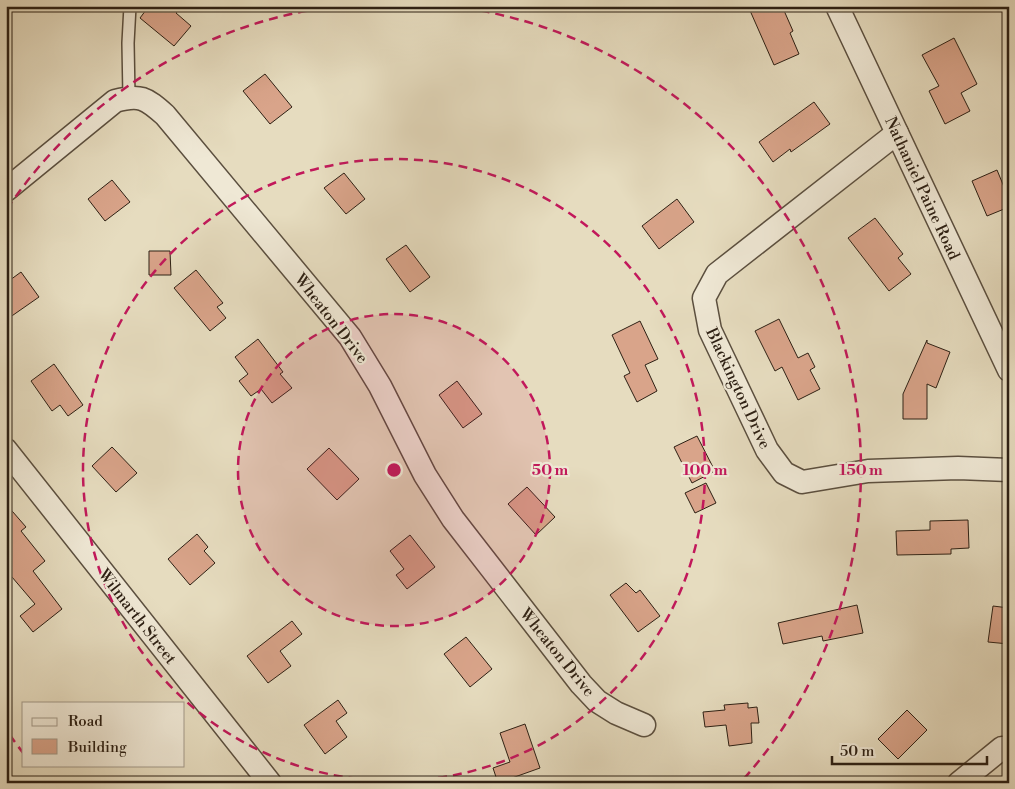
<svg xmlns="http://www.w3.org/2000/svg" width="1015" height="789" viewBox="0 0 1015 789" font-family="'Libre Bodoni',serif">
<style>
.building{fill:#d9a48a;stroke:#2d2014}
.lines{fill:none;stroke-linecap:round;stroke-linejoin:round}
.lane-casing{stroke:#5b4f3f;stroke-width:14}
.street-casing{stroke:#5b4f3f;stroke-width:25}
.lane{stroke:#efe8d5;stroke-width:11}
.street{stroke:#efe8d5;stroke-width:22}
.ring{fill:none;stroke:#c2185b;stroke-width:2.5;stroke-dasharray:9 6}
.labels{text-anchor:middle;stroke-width:4.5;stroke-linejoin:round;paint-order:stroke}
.street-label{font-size:16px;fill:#2d2014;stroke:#efe8d5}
.centre{fill:#c2185b;stroke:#efe8d5;stroke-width:2.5}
.ring-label{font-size:15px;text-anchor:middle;font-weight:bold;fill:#c2185b;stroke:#efe8d5;stroke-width:4.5;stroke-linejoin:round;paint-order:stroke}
</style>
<rect width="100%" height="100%" fill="#e6dcbf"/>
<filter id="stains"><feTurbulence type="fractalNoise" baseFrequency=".004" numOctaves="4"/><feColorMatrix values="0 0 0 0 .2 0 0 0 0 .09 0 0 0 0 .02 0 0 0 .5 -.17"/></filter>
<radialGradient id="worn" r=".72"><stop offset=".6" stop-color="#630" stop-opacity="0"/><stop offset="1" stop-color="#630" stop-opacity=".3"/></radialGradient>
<g class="building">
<path d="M 149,6 L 182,6 L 176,13 L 191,26 L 174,46 L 140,18 Z"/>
<path d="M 748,6 L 782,6 L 793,31 L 790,33 L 799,54 L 774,65 Z"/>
<path d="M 954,38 L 977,84 L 961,93 L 970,111 L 945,124 L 929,91 L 939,86 L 922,55 Z"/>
<path d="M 265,74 L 292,107 L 270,124 L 243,91 Z"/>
<path d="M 814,102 L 830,124 L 791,152 L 790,149 L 773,162 L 759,142 Z"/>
<path d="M 997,170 L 1009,199 L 1009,207 L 987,216 L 972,181 Z"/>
<path d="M 344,173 L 365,199 L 346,214 L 324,188 Z"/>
<path d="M 112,180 L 130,202 L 105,221 L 88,199 Z"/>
<path d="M 677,199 L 694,222 L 659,249 L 642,226 Z"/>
<path d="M 875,218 L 903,254 L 898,258 L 911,274 L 889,291 L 848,238 Z"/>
<path d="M 406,245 L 430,277 L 410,292 L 386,259 Z"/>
<path d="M 149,251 L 170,251 L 171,275 L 149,275 Z"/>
<path d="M 196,270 L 223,303 L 217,307 L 226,318 L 210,331 L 174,288 Z"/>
<path d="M 21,272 L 39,297 L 6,320 L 6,283 Z"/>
<path d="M 779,319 L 798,358 L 808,353 L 815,367 L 810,370 L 820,389 L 798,400 L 782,367 L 775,371 L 755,331 Z"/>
<path d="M 640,321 L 658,359 L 645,365 L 657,391 L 637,402 L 624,376 L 630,373 L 612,335 Z"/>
<path d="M 258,339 L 283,372 L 280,374 L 292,388 L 272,403 L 261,389 L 251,396 L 239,381 L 248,374 L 235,357 Z"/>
<path d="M 927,340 L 927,343 L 950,352 L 936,388 L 927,384 L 927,419 L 903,419 L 903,394 Z"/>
<path d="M 54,364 L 83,405 L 68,416 L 60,405 L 52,411 L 31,381 Z"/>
<path d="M 457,381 L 482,414 L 463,428 L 439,395 Z"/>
<path d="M 697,436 L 715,471 L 692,483 L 674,447 Z"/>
<path d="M 112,447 L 137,473 L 116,492 L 92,466 Z"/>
<path d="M 329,448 L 359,479 L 337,500 L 307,469 Z"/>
<path d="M 706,483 L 716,503 L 695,513 L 685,493 Z"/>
<path d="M 527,487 L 555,517 L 536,535 L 508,504 Z"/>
<path d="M 6,504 L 26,527 L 21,531 L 45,561 L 33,571 L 62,609 L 33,632 L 20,616 L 35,604 L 6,570 Z"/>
<path d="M 968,520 L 969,548 L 951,549 L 951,554 L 897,555 L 896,531 L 930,530 L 930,521 Z"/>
<path d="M 197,534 L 208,547 L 204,551 L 215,563 L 190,585 L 168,559 Z"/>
<path d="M 410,535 L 435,567 L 407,589 L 396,575 L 404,569 L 390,551 Z"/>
<path d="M 626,583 L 636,593 L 640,590 L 660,616 L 638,632 L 610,595 Z"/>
<path d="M 857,605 L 863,633 L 823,641 L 822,636 L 783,644 L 778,623 Z"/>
<path d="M 993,606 L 1009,608 L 1009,644 L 988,642 Z"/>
<path d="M 292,621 L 302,634 L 280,651 L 291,666 L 268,683 L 247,656 Z"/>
<path d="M 466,637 L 492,669 L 470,687 L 444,654 Z"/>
<path d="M 338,700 L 347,713 L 336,721 L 347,737 L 325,754 L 304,725 Z"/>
<path d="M 748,703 L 748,708 L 757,707 L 759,723 L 751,723 L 752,743 L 729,746 L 726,725 L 705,727 L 703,712 L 725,710 L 724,705 Z"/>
<path d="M 907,710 L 927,730 L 898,759 L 878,739 Z"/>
<path d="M 525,724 L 540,768 L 498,783 L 493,768 L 510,762 L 500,733 Z"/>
</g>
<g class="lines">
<g class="lane-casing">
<path id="lane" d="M 129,97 L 128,43 L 130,6"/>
</g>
<g class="street-casing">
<g id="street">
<path d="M 837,6 L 1009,370"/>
<path d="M 897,133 L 717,274 L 704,298 L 710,330 L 767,450 L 784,473 L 802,482 L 868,471 L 958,468 L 1009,470"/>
<path d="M 6,190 L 115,101 C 140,94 146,98 165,115 L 350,337 L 380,386 L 425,475 L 453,519 L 581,684 L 597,701 L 616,713 L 644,725"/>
<path d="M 6,450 L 270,783"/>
<path d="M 959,783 L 1002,748"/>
</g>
</g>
<use href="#lane" class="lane"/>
<use href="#street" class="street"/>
</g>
<circle cx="394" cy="470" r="156" fill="#c2185b" fill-opacity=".12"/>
<g class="ring">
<circle cx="394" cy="470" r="156"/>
<circle cx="394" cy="470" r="311"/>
<path d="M24 754A467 467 0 0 1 7 731M7 209A467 467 0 0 1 337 6M451 6A467 467 0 0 1 741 782"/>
</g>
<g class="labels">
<g class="street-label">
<text transform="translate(923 188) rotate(65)" y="6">Nathaniel Paine Road</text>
<text transform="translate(332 318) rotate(52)" y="6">Wheaton Drive</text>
<text transform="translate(739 388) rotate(65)" y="6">Blackington Drive</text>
<text transform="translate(138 616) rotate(52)" y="6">Wilmarth Street</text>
<text transform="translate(558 652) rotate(51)" y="6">Wheaton Drive</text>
</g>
</g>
<circle cx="394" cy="470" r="8" class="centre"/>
<g class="ring-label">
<text x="550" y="475">50 m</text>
<text x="705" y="475">100 m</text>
<text x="861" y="475">150 m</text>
</g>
<rect width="1015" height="789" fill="none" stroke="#e6dcbf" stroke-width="25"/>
<rect x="8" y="8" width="1000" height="774" fill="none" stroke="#2d2014" stroke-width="2.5"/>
<rect x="12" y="12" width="990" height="764" fill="none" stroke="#2d2014"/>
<rect x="22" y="702" width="162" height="65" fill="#efe8d5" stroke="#a19888"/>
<rect x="32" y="718" width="25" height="8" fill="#efe8d5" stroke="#a19888"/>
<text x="68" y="726" font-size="15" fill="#2d2014">Road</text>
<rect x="32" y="739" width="25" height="15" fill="#d9a48a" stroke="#a19888"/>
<text x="68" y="752" font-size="15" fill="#2d2014">Building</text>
<path d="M832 756v8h155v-8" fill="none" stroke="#2d2014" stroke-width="2.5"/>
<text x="840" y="756" font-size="15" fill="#2d2014" stroke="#efe8d5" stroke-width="4" paint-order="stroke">50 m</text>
<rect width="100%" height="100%" filter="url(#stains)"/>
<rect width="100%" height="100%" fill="url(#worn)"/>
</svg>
